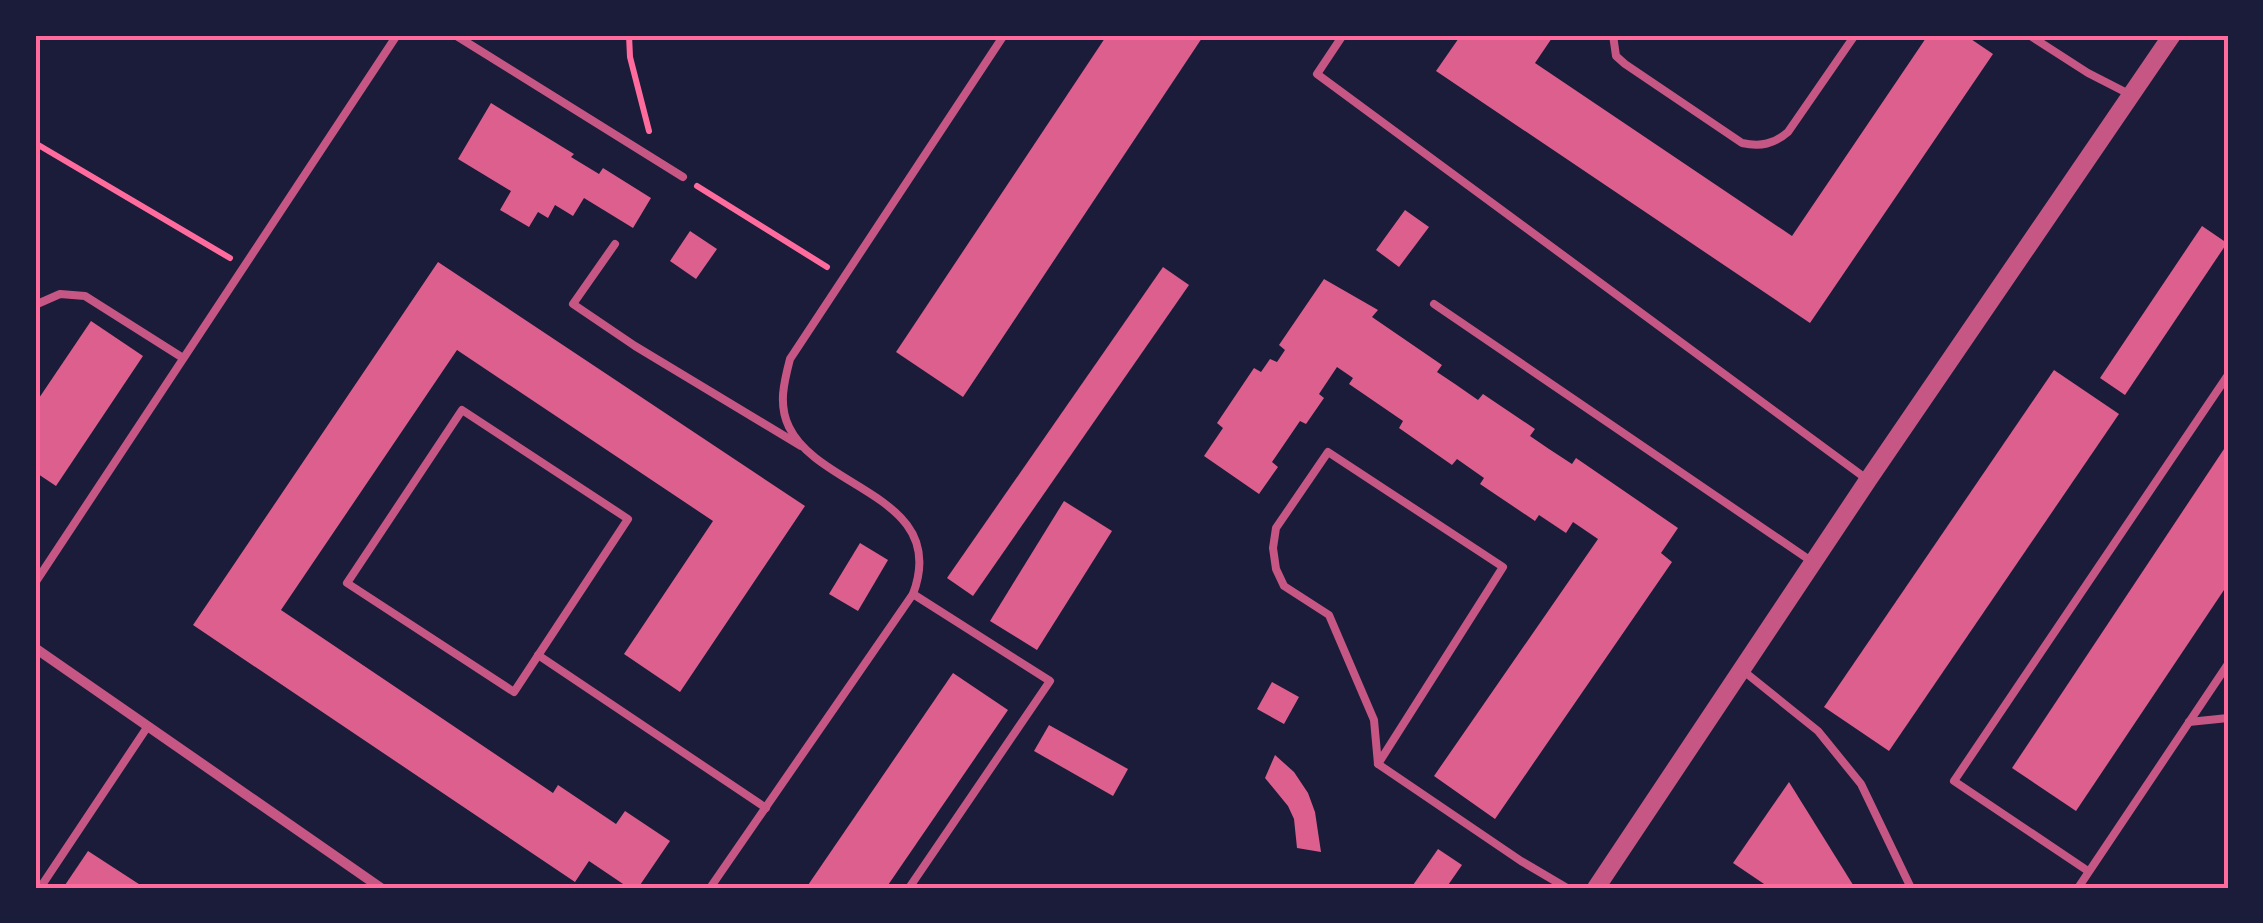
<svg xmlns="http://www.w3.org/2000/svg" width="2263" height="923" viewBox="0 0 2263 923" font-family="Montserrat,sans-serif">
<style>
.building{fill:#dd5f8e}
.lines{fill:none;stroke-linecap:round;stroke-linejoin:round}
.path{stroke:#ff6b9d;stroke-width:6}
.service{stroke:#c65784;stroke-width:8}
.minor{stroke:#c65784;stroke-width:10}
.tertiary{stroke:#c65784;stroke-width:18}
.neatline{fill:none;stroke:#ff6b9d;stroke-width:4}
</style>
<rect width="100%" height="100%" fill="#1b1b3a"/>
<g class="building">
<path d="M 1107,35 L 1204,35 L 963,397 L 896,352 Z"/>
<path d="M 1461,35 L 1554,35 L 1535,63 L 1792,236 L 1928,35 L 1965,35 L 1993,54 L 1810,323 L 1436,71 Z"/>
<path d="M 491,103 L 574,154 L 571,157 L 599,174 L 603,168 L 651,198 L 633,228 L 584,198 L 573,216 L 555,205 L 548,218 L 538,212 L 529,227 L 500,210 L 511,191 L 458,159 Z"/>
<path d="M 1405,210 L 1429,227 L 1399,267 L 1376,250 Z"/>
<path d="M 2202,226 L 2227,243 L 2125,395 L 2100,378 Z"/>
<path d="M 690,231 L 717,249 L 696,279 L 670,261 Z"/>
<path d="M 438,262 L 805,506 L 680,692 L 624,654 L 713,521 L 457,350 L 281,610 L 553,793 L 558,785 L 616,824 L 625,811 L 670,841 L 638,888 L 629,888 L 589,861 L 575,882 L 193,625 Z"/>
<path d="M 1163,267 L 1189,285 L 973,596 L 947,578 Z"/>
<path d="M 1324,279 L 1378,310 L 1372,317 L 1442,365 L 1437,372 L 1455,384 L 1478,400 L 1483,394 L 1535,429 L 1530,436 L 1549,449 L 1572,464 L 1576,458 L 1678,528 L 1661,553 L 1672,562 L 1495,819 L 1434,776 L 1598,539 L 1573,522 L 1566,533 L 1539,515 L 1535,521 L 1480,484 L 1484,478 L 1457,459 L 1452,465 L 1399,428 L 1403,421 L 1349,384 L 1353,378 L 1337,367 L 1319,394 L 1324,398 L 1306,424 L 1300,421 L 1272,462 L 1278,467 L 1259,494 L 1204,456 L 1223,428 L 1217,423 L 1254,368 L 1261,372 L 1270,359 L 1277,362 L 1285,350 L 1279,345 Z"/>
<path d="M 91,321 L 143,356 L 56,486 L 35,472 L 35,404 Z"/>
<path d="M 2054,370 L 2119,414 L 1889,751 L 1824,707 Z"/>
<path d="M 2228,443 L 2228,584 L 2076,811 L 2012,768 Z"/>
<path d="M 1064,501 L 1112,531 L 1037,650 L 990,621 Z"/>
<path d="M 860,543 L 888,560 L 858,611 L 829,594 Z"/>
<path d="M 953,673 L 1008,710 L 886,888 L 806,888 Z"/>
<path d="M 1272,682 L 1299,697 L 1284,724 L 1257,709 Z"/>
<path d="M 1049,725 L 1128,769 L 1113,796 L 1034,751 Z"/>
<path d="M 1275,755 L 1294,772 L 1308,793 L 1315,812 L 1321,852 L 1297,848 L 1294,819 L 1288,806 L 1265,778 Z"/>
<path d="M 1789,782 L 1855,888 L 1770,888 L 1733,863 Z"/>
<path d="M 1438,849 L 1462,865 L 1446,888 L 1411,888 Z"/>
<path d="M 88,851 L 145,888 L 63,888 Z"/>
</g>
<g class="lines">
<g class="path">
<path d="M 629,35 L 630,57 L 649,131"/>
<path d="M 35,143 L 230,258"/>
<path d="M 697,186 L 827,267"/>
</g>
<g class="service">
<path d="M 455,35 L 683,177"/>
<path d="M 1343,35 L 1317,74 L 1868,480"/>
<path d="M 1613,35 L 1616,56 L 1625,64 L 1742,143 C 1761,147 1774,144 1788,132 L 1855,35"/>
<path d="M 2029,35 L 2088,73 L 2131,95"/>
<path d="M 615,244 L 573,304 L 635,346 L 801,446"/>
<path d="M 1434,304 L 1814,563"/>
<path d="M 35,305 L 60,294 L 85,296 L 183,358"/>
<path d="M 462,410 L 628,519 L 514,692 L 347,583 Z"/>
<path d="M 1328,452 L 1503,567 L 1378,764 L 1374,720 L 1329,615 L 1284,586 L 1276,569 L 1273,548 L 1276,528 Z"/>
<path d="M 35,583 L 397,35"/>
<path d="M 538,655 L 766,808"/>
<path d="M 1741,669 L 1818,731 L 1861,784 L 1911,888"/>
<path d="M 2189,722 L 2228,718"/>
<path d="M 1378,764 L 1521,861 L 1567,888"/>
<path d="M 2088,871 L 1954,781 L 2228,375"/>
<path d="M 40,888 L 148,726"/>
<path d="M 710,888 L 913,594 C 950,496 819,490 789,427 C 778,405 784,382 790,359 L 1004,35"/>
<path d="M 909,888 L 1050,681 L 913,594"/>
<path d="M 2078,888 L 2228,664"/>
</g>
<path class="minor" d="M 35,648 L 381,888"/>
<path class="tertiary" d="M 1596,888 L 1868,480 L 2172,35"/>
</g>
<rect width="2263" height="923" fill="none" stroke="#1b1b3a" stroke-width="75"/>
<rect x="38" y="38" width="2188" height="848" class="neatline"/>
</svg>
